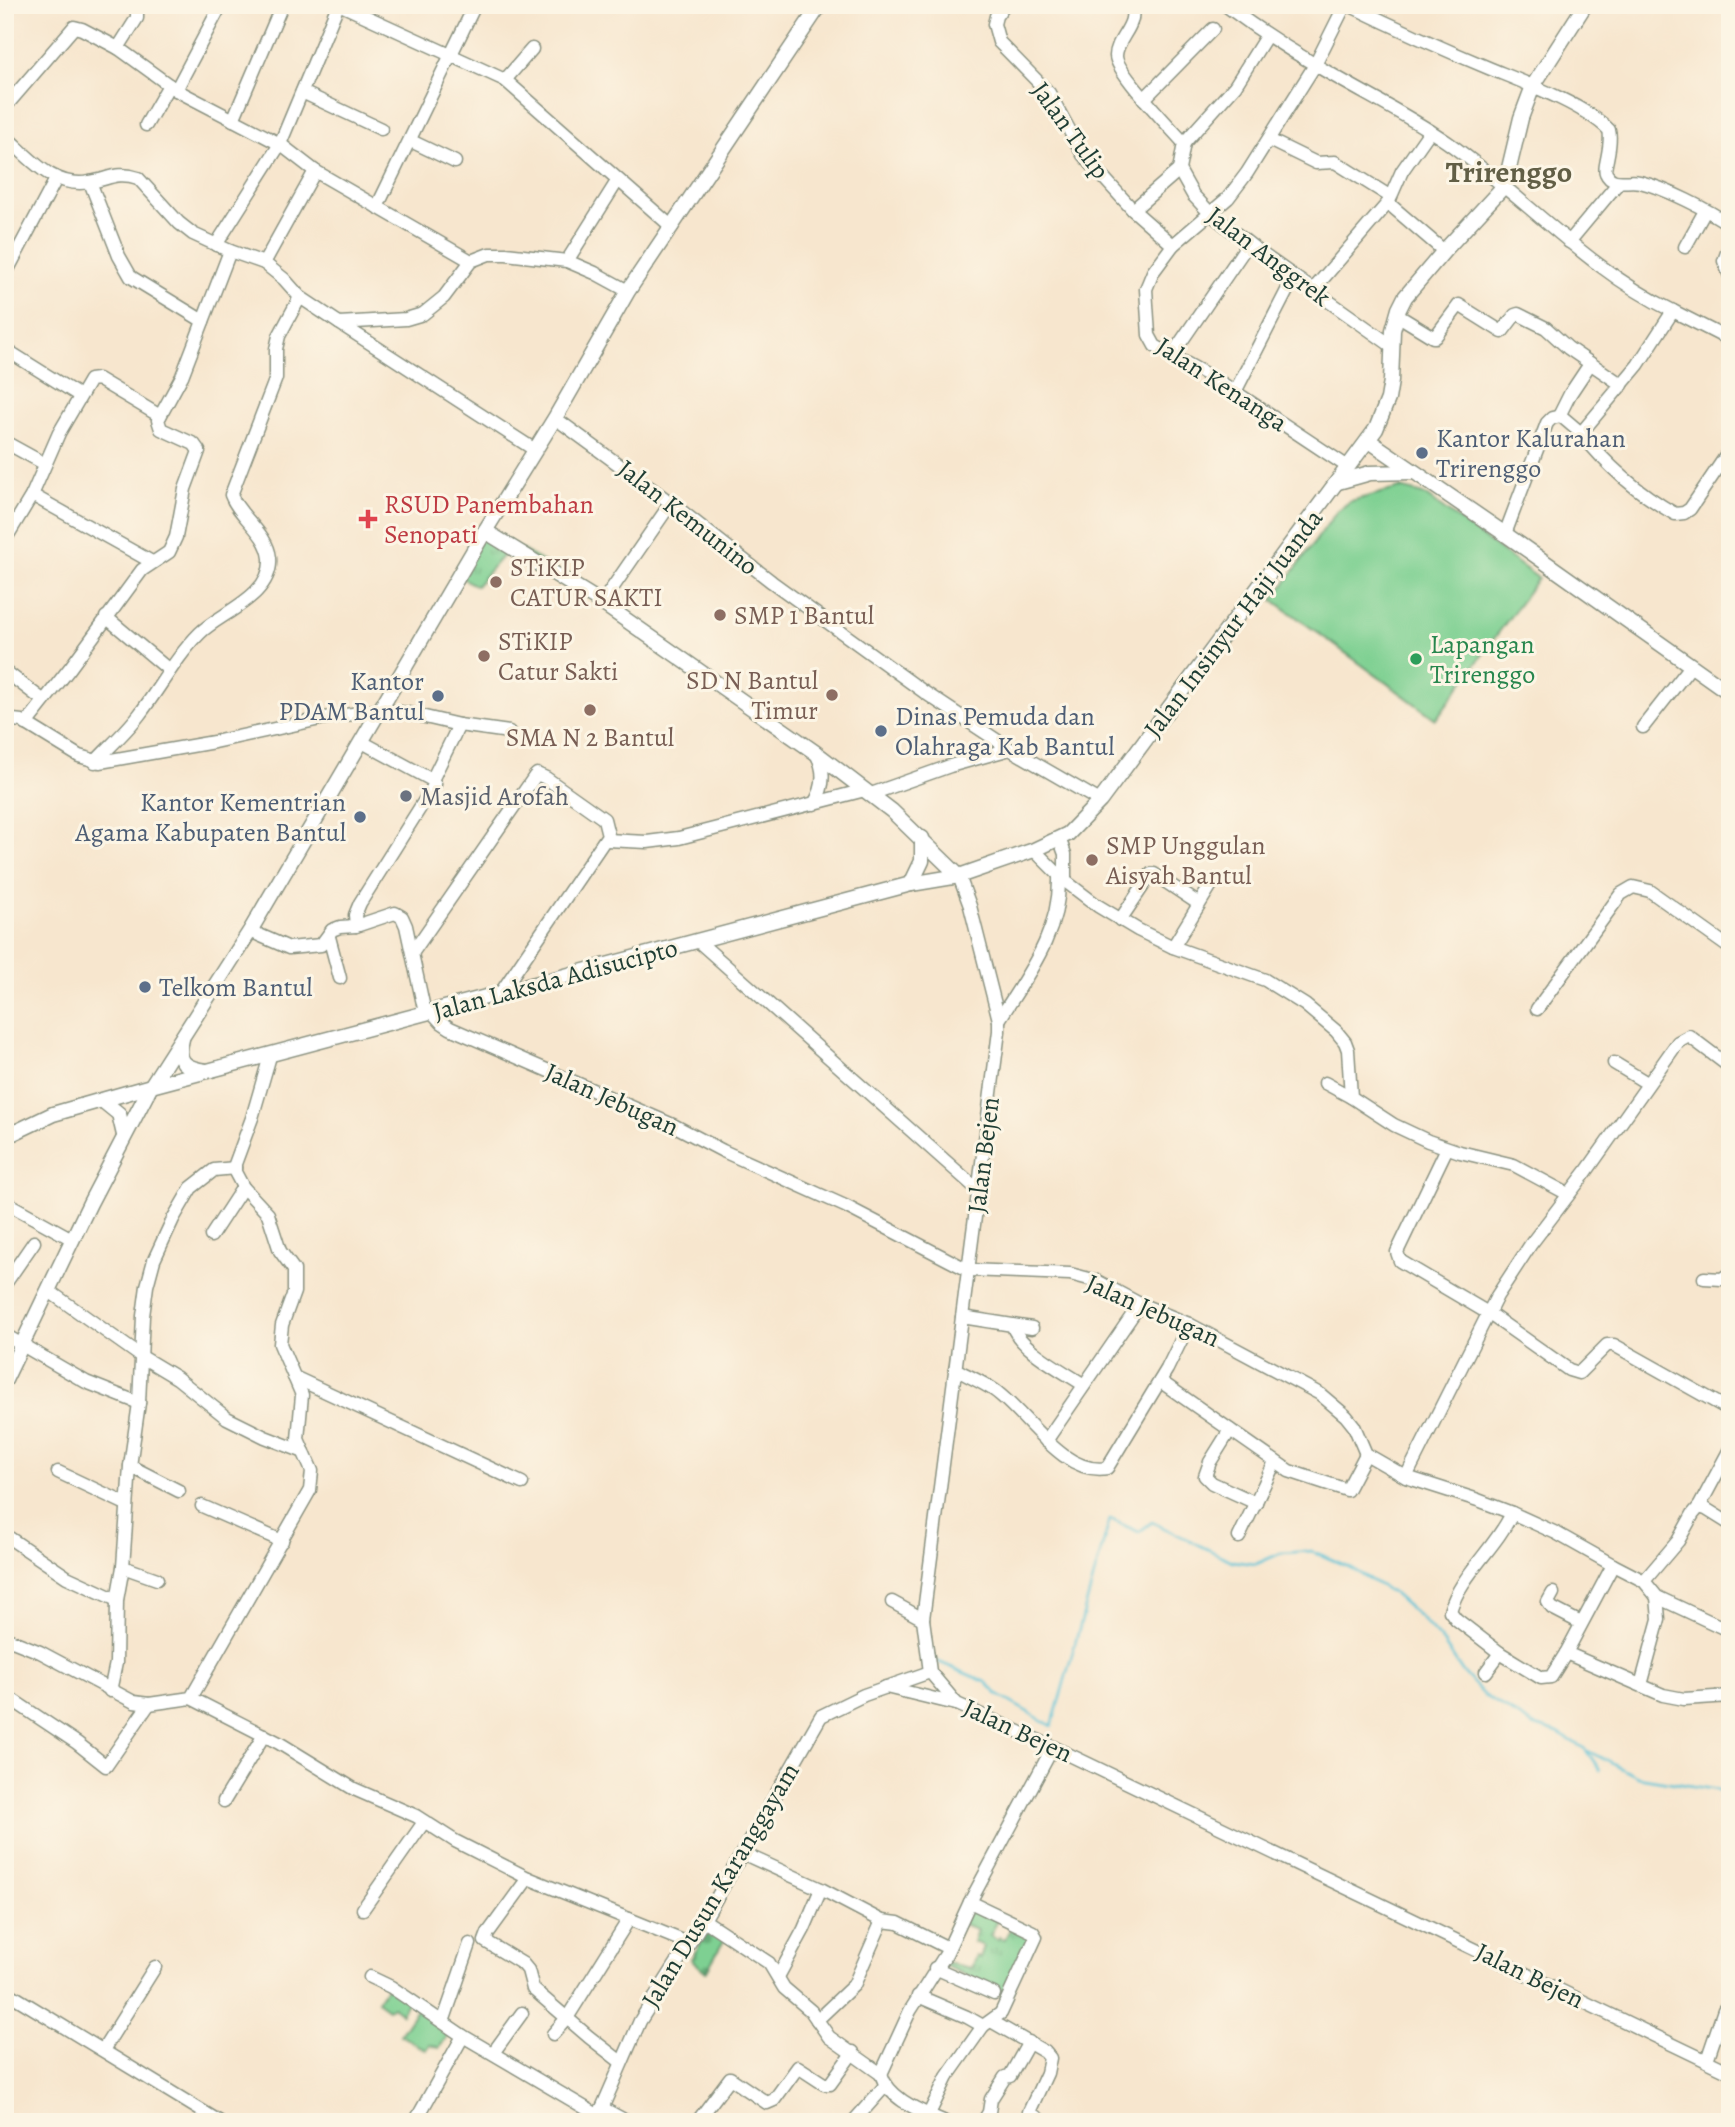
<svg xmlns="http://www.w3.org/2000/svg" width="1735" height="2127" viewBox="0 0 1735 2127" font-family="Alegreya,serif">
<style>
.grass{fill:#7ed092;stroke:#4e8663;stroke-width:2}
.cemetery{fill:url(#cemetery-stones);stroke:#4e8663;stroke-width:2}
.park{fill:url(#park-tufts);stroke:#4e8663;stroke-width:2}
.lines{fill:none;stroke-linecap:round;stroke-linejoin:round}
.stream{stroke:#59c1d6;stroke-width:2.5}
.minor-casing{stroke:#8b9281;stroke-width:15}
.major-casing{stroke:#8b9281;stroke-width:17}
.minor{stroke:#fff;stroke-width:12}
.major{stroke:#fff;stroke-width:14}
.service-dot{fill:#5c6f8a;stroke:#fcf5e5;stroke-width:2.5}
.health-dot{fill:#e0444e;stroke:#fcf5e5;stroke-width:2.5}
.education-dot{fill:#8d6e63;stroke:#fcf5e5;stroke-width:2.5}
.leisure-dot{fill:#2e9e5b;stroke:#fcf5e5;stroke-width:2.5}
.worship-dot{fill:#6b7280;stroke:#fcf5e5;stroke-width:2.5}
.labels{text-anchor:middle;stroke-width:6;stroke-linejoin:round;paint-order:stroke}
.street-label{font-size:26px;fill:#1f3d34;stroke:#fcf5e5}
.service-label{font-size:26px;fill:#4e5e75;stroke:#fcf5e5;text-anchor:start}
.health-label{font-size:26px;fill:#be3a42;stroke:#fcf5e5;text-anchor:start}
.education-label{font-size:26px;fill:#785e54;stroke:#fcf5e5;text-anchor:start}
.leisure-label{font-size:26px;fill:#27864d;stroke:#fcf5e5;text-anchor:start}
.worship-label{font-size:26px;fill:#5b616d;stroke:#fcf5e5;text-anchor:start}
.quarter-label{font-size:30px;font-weight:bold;fill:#625f46;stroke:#fcf5e5}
</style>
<defs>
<pattern id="cemetery-stones" width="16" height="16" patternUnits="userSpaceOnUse" patternTransform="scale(1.75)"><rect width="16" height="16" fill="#7ed092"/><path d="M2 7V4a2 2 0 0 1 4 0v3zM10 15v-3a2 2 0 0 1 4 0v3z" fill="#67aa78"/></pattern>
<pattern id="park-tufts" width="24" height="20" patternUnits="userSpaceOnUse" patternTransform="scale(1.75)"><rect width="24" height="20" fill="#7ed092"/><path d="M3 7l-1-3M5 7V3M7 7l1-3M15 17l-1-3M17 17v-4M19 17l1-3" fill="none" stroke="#67aa78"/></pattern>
</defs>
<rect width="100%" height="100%" fill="#fcf5e5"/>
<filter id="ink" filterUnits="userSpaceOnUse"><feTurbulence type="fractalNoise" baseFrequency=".0143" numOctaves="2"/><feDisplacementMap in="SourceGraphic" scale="14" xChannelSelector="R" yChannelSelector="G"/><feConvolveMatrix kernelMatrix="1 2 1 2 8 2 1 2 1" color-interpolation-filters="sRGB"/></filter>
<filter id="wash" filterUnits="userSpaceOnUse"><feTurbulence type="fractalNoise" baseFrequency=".00686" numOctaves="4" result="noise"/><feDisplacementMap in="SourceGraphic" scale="28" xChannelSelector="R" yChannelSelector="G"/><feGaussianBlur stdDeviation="1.57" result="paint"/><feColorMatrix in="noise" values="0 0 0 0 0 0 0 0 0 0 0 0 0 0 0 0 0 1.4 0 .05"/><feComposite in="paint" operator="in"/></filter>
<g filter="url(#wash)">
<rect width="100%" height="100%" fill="#f7e6ce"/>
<g class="grass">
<path d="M 1400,488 L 1423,494 L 1538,578 L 1436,719 L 1273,600 L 1337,511 L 1351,501 Z"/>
<path d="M 387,1986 L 408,2001 L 401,2013 L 392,2006 L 388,2009 L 377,2001 Z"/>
<path d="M 418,2008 L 451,2031 L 439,2048 L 430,2045 L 426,2050 L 400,2035 Z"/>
</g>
<path class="cemetery" d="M 710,1928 L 726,1937 L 706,1972 L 691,1959 Z"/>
<g class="park">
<path d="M 485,529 L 547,564 L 540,575 L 505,553 L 476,586 L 457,575 Z"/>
<path d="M 972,1905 L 999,1919 L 990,1935 L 998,1940 L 999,1937 L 1004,1940 L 1012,1926 L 1034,1936 L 1009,1994 L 940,1964 L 941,1962 L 971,1968 L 976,1956 L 980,1958 L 984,1946 L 973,1942 L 977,1929 L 960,1923 Z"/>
</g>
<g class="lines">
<g class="stream">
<path d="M 934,1660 L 986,1682 L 998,1695 L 1052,1726 L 1110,1519 L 1139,1532 L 1152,1522 L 1232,1561 L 1256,1564 L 1281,1553 L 1312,1551 L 1349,1567 L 1394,1594 L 1420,1617 L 1443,1642 L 1463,1672 L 1484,1695 L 1533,1725 L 1558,1733 L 1585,1749 L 1600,1770"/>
<path d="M 1588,1751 L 1638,1777 L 1730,1792"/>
</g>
</g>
</g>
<g filter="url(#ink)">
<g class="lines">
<g class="minor-casing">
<g id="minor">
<path d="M 137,5 L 137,18 L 118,48 L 176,90 L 280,144 L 315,171 L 471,261"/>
<path d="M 341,5 L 505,80 L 672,227"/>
<path d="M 1004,5 L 996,16 L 994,24 L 999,42 L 1049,93 L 1083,155 L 1133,210 L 1173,245"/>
<path d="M 1130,5 C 1140,24 1116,38 1116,56 C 1116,72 1171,128 1184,143 L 1179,170 L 1193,195 L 1211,214 L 1258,251 L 1392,346"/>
<path d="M 1225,5 C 1253,26 1283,46 1314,64 C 1358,91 1405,113 1447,142 C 1524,196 1588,270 1673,311 L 1638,365 L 1581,433 L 1561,416 L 1552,418 L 1547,423 L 1505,534"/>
<path d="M 1345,5 L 1315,65 L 1247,173 L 1228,198 L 1173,245 L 1153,272 L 1146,289 L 1149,335 L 1155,346 L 1220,382 L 1348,467"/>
<path d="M 1349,5 C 1396,28 1443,49 1491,69 C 1523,82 1585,105 1609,130 C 1613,145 1603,167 1606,173 C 1612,187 1628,179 1640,182 C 1665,188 1709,210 1730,225"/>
<path d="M 505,80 L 532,49"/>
<path d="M 176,90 L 221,5"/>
<path d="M 302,92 L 381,129"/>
<path d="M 1144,99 L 1213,29"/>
<path d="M 5,107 L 74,27 L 82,29 L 118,48"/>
<path d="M 233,120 L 282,5"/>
<path d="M 146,125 L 169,85"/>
<path d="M 5,136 C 30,158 53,189 90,182 C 109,179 117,171 138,178 L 179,223 L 193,234 L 230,251 L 264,263 L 284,279 L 300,297 L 339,323 L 406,319 L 423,314 L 444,297 L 471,261 L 489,254 L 506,254 L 567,261 L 595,273 L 628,291"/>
<path d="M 1269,140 L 1316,163 L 1335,162 L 1391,197"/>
<path d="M 411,141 L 455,162"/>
<path d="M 1184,143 L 1235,86 L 1267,35"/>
<path d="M 90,182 L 119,256 L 131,277 L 203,321"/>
<path d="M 1388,203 L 1444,251"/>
<path d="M 377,207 L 475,5"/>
<path d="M 1133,210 L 1179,170"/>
<path d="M 1569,242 L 1619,182"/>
<path d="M 1730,244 L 1724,261 L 1730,276"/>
<path d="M 216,245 L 280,144 L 338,5"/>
<path d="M 1685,247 L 1705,211"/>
<path d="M 567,261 L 618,180"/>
<path d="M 264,263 L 315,171"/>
<path d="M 5,275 L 56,179"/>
<path d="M 1313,290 L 1388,203 L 1402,171 L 1430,131"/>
<path d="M 1673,311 L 1730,340"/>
<path d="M 1397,315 L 1433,337 L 1435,337 L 1459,305 L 1502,332 L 1515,315 L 1518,314 L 1546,328 L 1568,348 L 1622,385"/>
<path d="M 339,323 L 535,450"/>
<path d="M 5,349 L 80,396"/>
<path d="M 1172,355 L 1248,244"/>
<path d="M 1235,392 L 1294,277"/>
<path d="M 1559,416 L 1570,394 L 1590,364"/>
<path d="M 555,418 L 671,503 L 772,582 L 924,692 L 1010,749 L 1100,801"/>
<path d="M 1581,433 C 1607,466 1638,493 1675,514 L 1684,513 L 1690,509 L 1730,450"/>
<path d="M 5,442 L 45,464"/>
<path d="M 32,495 L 152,562"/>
<path d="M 5,540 L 32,495 L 59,433 L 90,380 L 98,379 L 160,416"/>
<path d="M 602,603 L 671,503"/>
<path d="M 106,617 L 169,670"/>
<path d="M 5,671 L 44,701"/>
<path d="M 26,724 L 70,668 L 142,570 L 169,552 L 176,537 L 185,489 L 199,451 L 194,444 L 161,429 L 158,420 L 182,376 L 230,251"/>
<path d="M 5,725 L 13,720 L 22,721 L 79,756 L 100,762 L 214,742 L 325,718 L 380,710 L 408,713 L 459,725 L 509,732"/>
<path d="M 1643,727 L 1691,666"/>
<path d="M 95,762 C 109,747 126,732 139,715 C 160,688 175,658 200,633 C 220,613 273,596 270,558 C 267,532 239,517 231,495 L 276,378 L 276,349 L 279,336 L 300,297"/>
<path d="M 432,780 L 459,725"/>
<path d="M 871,794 L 950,766 L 1010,749"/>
<path d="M 814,804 C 824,788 826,771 816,753"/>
<path d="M 1059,838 L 1065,854 L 1065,881"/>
<path d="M 607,840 L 647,842 L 679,838 L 865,790"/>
<path d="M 1034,850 L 1065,881 L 1098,906 L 1138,930 L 1173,947 L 1265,980 L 1305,1005 L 1336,1031 L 1345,1042 L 1348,1050 L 1351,1097 L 1394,1125 L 1428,1141 L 1460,1152 L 1514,1165 L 1568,1194"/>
<path d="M 959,876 L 970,906 L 999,1020 L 999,1031 L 923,1619 L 930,1672 L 957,1704 L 1053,1747 L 1730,2072"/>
<path d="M 1120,920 L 1151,874 L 1154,874 L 1199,904"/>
<path d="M 356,926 L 355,915 L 360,903 L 435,784 L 432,780 L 362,742"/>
<path d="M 250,931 L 289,948 L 321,945 L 332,930 L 340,927 L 356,926 L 395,913 L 402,917 L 406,926 L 425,1013"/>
<path d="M 329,937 L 340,978"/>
<path d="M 698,941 L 978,1190"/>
<path d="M 1173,947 L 1214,880"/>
<path d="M 413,952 L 535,776 L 537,774 L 546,778 L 604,819 L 608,835 L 502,991"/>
<path d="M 1537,1009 L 1621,894 L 1633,887 L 1650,891 L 1730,948"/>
<path d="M 431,1011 L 441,1022 L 450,1028 L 675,1126 L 723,1151 L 845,1206 L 968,1270 L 1070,1274 L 1097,1281 L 1140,1304 L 1189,1324 L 1320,1394 L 1346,1416 L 1354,1426 L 1366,1454 L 1406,1477 L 1478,1500 L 1512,1513 L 1556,1533 L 1613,1565 L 1566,1653 L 1663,1695 L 1684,1699 L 1730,1696"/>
<path d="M 999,1020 C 1028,974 1061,932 1059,876"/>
<path d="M 1614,1063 L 1647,1083"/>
<path d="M 1325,1083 L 1351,1097"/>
<path d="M 1447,1148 L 1397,1252 L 1400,1261 L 1488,1313 L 1569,1370 L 1579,1373 L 1607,1345 L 1614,1345 L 1730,1410"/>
<path d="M 5,1202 L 72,1239"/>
<path d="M 211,1236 L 243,1187"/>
<path d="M 1704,1278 L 1722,1279 L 1730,1273"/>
<path d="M 5,1284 L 34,1242"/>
<path d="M 49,1291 L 142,1357 L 177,1378 L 227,1418 L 265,1437 L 304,1452"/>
<path d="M 962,1317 L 1032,1328"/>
<path d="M 1013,1326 C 1018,1348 1065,1372 1084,1385"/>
<path d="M 5,1335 L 86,1382 L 139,1403"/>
<path d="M 955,1369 C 968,1376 982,1382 994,1390 C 1026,1412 1062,1476 1107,1468 L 1167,1369 L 1189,1324"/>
<path d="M 294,1377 L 522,1483"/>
<path d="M 1160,1381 L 1289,1471 L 1347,1490 L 1366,1454"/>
<path d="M 1230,1430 L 1210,1462 L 1205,1476 L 1212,1483 L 1256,1503"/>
<path d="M 1046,1441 L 1140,1304"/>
<path d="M 130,1466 L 179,1491"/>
<path d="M 58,1472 L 126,1504"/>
<path d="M 1406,1477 L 1497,1296 L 1531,1244 L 1586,1172 L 1678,1042 L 1689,1036 L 1730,1067"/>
<path d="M 202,1506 L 282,1541"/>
<path d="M 1699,1507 L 1730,1449"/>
<path d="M 1730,1524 L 1706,1509 L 1699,1507 L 1693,1514 L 1678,1541 L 1644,1581 L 1657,1597 L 1730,1631"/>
<path d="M 5,1535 L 67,1577 L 117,1600"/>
<path d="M 1239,1537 L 1275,1462"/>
<path d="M 1613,1565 L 1644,1581"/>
<path d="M 123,1567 L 157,1579"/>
<path d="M 1553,1593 L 1548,1602 L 1552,1608 L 1581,1623"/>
<path d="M 892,1602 L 923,1619"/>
<path d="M 5,1638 L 40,1652 L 134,1702 L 149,1704 L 191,1698 L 310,1490 L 312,1471 L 298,1439 L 302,1395 L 280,1344 L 282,1325 L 294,1292 L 294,1270 L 280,1251 L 268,1214 L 243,1187 L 235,1172 L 235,1164 L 252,1118 L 270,1056"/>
<path d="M 1500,1653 L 1456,1619 L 1450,1611 C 1461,1574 1496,1548 1512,1513"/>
<path d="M 1486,1672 L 1500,1653 L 1541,1678 L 1551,1677 L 1566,1653"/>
<path d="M 1641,1685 L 1659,1619 L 1657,1597"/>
<path d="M 886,1687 L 956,1704"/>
<path d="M 110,1691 L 116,1663 L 117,1600 L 123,1567 L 130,1466 L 139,1403 L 143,1316 L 147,1286 L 154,1260 L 173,1219 L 191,1188 L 214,1170 L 235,1168"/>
<path d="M 5,1695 L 77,1743 L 106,1766 L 149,1704"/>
<path d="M 191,1698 L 279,1743 L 354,1789 L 416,1816 L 455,1841 L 528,1878 L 688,1943"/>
<path d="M 224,1801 L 264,1735"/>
<path d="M 742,1853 L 821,1889 L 882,1921 L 898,1923 L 948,1948"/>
<path d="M 528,1878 L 488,1933 L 485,1941 L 523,1964 L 528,1970 L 533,1989 L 589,2037 L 621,2062"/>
<path d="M 970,1902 L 1033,1932 L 1036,1937 L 1001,2013 L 983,2026"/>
<path d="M 363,1909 L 424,1822"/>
<path d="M 704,1920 L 769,1963 L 784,1988 L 811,2011 L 829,2037 L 881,2074 L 910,2011 L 946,1954 L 970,1902 L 1053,1747"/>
<path d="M 935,1968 L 994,1994"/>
<path d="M 370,1977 L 391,1987 L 463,2036 L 599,2116"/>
<path d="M 778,1977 L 804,1929 L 821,1889"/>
<path d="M 5,1991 L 220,2122"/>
<path d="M 918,1996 L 967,2017 L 983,2026 L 947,2077 L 929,2114"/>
<path d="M 817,2020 L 854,1985 L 882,1921"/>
<path d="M 991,2021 L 1045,2052 L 1050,2058 L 1047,2073 L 1029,2112 L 1043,2122"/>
<path d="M 443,2022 L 470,1944"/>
<path d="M 553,2034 L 567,2018 L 629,1919"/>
<path d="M 103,2050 L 155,1967"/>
<path d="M 493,2053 L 522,2013"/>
<path d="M 1707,2060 L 1724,2010 L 1730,2003"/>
<path d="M 881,2074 C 889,2100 921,2111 945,2122"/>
<path d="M 602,2108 L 628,2122"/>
<path d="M 415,2122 L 463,2036"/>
<path d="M 596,2122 L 640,2021 L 704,1920 L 821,1716 L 864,1695 L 930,1672"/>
<path d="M 697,2122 L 730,2078 L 767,2103 L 774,2100 L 798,2067 L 824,2084 L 830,2084 L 853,2052"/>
<path d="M 853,2122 L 885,2086"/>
<path d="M 983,2122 L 989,2112 L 991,2099 L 1005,2077 L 1010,2076 L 1029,2042"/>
</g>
</g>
<g class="major-casing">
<g id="major">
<path d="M 1368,440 L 1505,534 L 1730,693"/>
<path d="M 1338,482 L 1370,473 L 1413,472"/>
<path d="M 485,531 L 602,603 L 816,753 L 892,811 L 959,876"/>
<path d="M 911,884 L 922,861 L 922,838"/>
<path d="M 182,1039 C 176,1062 185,1068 206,1071"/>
<path d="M 103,1101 L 119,1114 L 124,1135"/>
<path d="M 5,1137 L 53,1114 L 151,1086 L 911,884 L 959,876 L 1034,850 L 1068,834 L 1100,801 L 1376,429 L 1388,399 L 1391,381 L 1393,330 L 1399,309 L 1405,297 L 1444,251 L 1505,185 L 1521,118 L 1533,86 L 1585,5"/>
<path d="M 5,1380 L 90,1203 L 151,1086 L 250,931 L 485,531 L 555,418 L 628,291 L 820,5"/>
</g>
</g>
<use href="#minor" class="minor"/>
<use href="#major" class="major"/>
</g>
</g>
<g class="service-dot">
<circle cx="1422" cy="453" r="7"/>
<circle cx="438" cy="696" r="7"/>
<circle cx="881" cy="731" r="7"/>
<circle cx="360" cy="817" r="7"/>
<circle cx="145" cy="987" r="7"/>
</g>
<path class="health-dot" d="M364.5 508.5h7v7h7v7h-7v7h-7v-7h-7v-7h7z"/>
<g class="education-dot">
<circle cx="496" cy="582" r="7"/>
<circle cx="720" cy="615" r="7"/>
<circle cx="484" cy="656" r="7"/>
<circle cx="832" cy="695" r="7"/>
<circle cx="590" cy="710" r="7"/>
<circle cx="1092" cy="860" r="7"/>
</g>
<circle class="leisure-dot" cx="1416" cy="659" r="7"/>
<circle class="worship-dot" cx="406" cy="796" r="7"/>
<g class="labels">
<g class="street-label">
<text transform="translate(1071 130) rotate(54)" y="9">Jalan Tulip</text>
<text transform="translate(1269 256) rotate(37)" y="9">Jalan Anggrek</text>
<text transform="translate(1222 384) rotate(33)" y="9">Jalan Kenanga</text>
<text transform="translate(688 517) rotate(38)" y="9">Jalan Kemunino</text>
<text transform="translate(1233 623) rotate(-53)" y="9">Jalan Insinyur Haji Juanda</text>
<text transform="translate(555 979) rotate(-15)" y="9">Jalan Laksda Adisucipto</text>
<text transform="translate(612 1099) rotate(24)" y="9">Jalan Jebugan</text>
<text transform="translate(983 1155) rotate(-83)" y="9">Jalan Bejen</text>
<text transform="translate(1153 1310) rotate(24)" y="9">Jalan Jebugan</text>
<text transform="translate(1018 1730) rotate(25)" y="9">Jalan Bejen</text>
<text transform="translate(720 1885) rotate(-59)" y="9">Jalan Dusun Karanggayam</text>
<text transform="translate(1530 1975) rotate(26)" y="9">Jalan Bejen</text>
</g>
<g class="service-label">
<text x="1436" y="447">Kantor Kalurahan<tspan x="1436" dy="30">Trirenggo</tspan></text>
<text x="424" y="690" text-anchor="end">Kantor<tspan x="424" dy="30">PDAM Bantul</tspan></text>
<text x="895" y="725">Dinas Pemuda dan<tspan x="895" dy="30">Olahraga Kab Bantul</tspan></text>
<text x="346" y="811" text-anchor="end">Kantor Kementrian<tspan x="346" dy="30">Agama Kabupaten Bantul</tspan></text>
<text x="159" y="996">Telkom Bantul</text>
</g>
<g class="health-label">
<text x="384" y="513">RSUD Panembahan<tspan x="384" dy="30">Senopati</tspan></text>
</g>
<g class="education-label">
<text x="510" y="576">STiKIP<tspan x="510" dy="30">CATUR SAKTI</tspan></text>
<text x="734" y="624">SMP 1 Bantul</text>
<text x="498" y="650">STiKIP<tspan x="498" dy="30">Catur Sakti</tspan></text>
<text x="818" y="689" text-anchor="end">SD N Bantul<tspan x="818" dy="30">Timur</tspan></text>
<text x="590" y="746" text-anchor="middle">SMA N 2 Bantul</text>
<text x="1106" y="854">SMP Unggulan<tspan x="1106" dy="30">Aisyah Bantul</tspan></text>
</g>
<g class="leisure-label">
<text x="1430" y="653">Lapangan<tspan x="1430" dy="30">Trirenggo</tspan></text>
</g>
<g class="worship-label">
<text x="420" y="805">Masjid Arofah</text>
</g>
<g class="quarter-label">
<text x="1509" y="182">Trirenggo</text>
</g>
</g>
<rect width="1735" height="2127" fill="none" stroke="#fcf5e5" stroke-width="28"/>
</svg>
